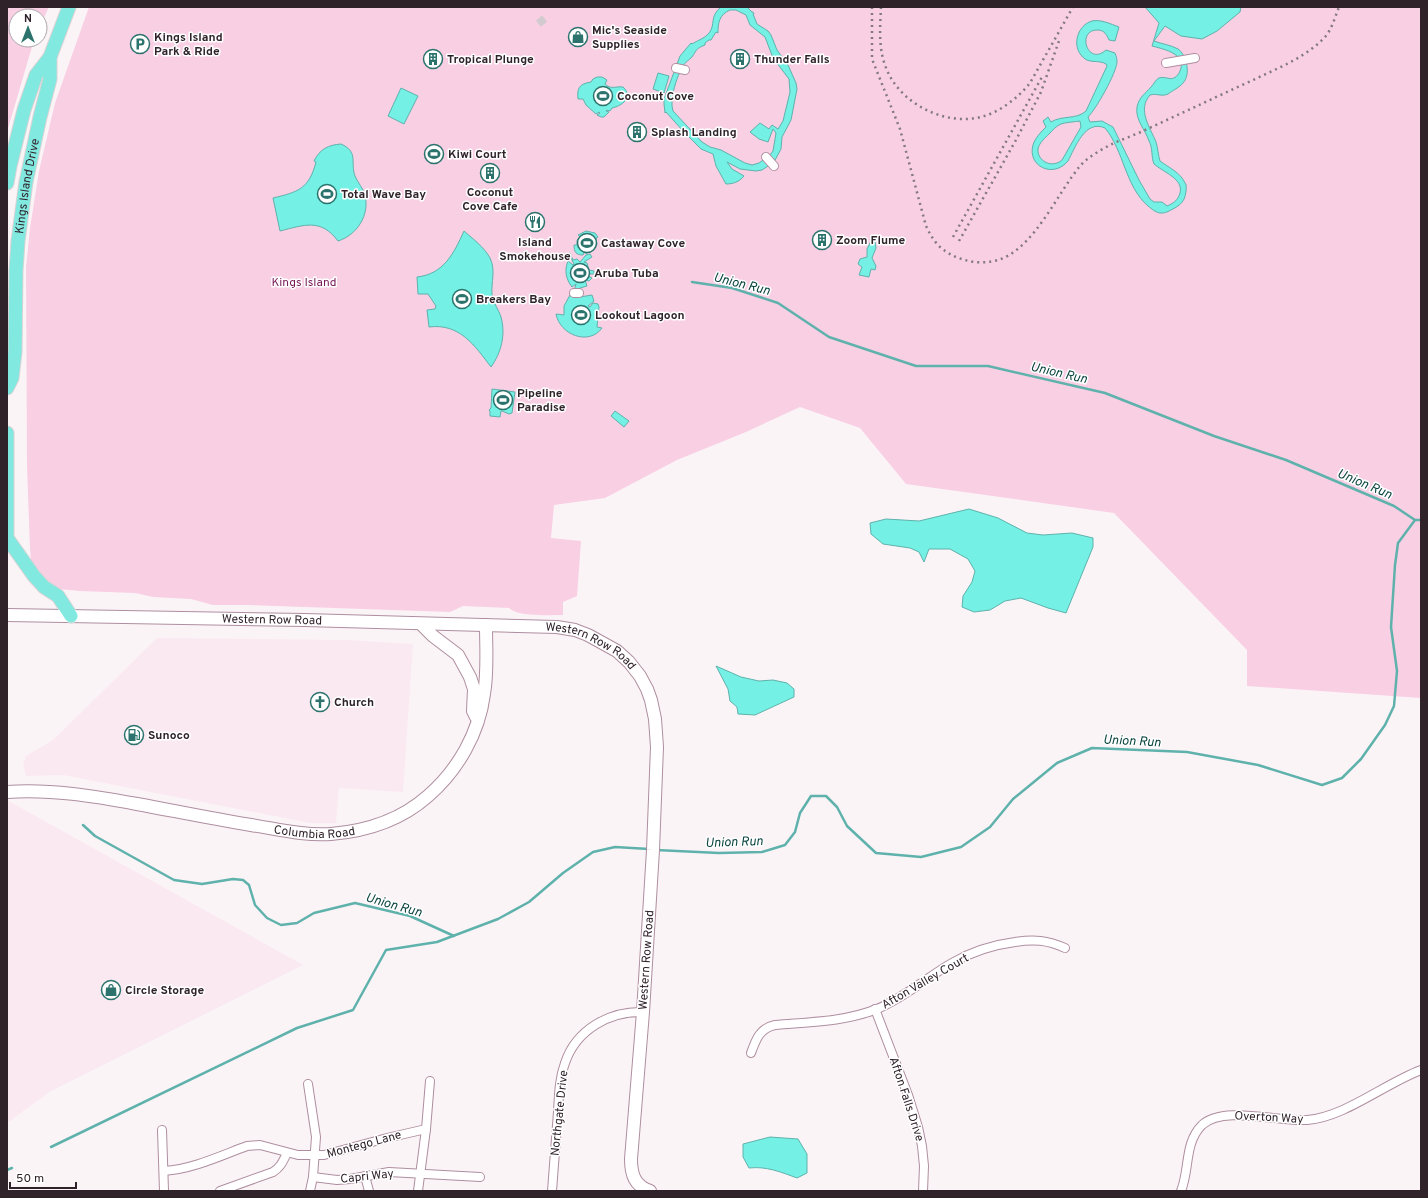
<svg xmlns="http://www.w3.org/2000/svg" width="1428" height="1198" viewBox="0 0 1428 1198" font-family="Overpass,sans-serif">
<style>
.built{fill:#fbe9f2}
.green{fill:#f9cfe4}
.water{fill:#74f0e4;stroke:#5fb2ac;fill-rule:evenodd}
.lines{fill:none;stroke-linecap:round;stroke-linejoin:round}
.stream{stroke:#5fb2ac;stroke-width:2.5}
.street-tunnel{stroke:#d2cace;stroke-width:8;stroke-dasharray:8 4;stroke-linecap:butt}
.street-casing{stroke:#af8e9f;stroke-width:10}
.secondary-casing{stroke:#af8e9f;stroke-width:14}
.primary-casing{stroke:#d5d3d4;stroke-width:15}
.street{stroke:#fff;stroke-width:8}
.secondary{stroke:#fff;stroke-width:12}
.primary{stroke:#82e9e1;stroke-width:13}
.rail{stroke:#83797e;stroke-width:2.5;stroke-dasharray:2 4;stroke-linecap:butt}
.labels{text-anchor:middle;stroke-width:3;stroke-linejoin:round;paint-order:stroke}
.poi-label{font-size:12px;font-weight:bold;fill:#2f2229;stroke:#fff;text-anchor:start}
.street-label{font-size:12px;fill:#2f2229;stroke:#fff}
.park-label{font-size:12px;fill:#771856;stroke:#fff}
.water-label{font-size:13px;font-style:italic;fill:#0b4541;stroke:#fff}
</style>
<rect width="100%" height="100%" fill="#fbf4f7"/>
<g class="built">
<path d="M 157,638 L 348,640 L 413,644 L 403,792 L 339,788 L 336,823 L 310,823 L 63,775 L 26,776 L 23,765 L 26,756 L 53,740 Z"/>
<path d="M 7,800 L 303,965 L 51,1091 L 7,1123 Z"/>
</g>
<g class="green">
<path d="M 7,7 L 49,7 L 40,26 L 40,16 L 16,16 L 16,40 L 34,40 L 7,132 Z"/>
<path d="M 89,7 L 1421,7 L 1421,698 L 1247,686 L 1247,650 L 1114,513 L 906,484 L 860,428 L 800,407 L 746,432 L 677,460 L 605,498 L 554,505 L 551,538 L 581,541 L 577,596 L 563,602 L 563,615 C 550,615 518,617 509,608 L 463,606 L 450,612 L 247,605 L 213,605 L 191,599 L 153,597 L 135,593 L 79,591 L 59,589 L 44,580 L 37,571 L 31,560 L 30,549 L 27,466 L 26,267 L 30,228 L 39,171 L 55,103 Z"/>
</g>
<g class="water">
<path d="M 721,7 L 747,7 L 752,12 L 753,12 L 754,14 L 753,14 L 757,24 L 768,31 L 771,35 L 777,50 L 788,65 L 796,83 L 797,89 L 791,120 L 782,137 L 781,149 L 774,162 L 762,170 L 756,171 L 740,169 L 727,162 L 732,169 L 744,176 C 739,182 733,184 726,184 L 716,166 L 713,154 L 701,149 L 683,131 L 666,112 L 665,113 L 664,104 L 664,99 L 680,56 L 691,43 L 692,44 C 698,40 704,39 709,33 C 716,24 709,17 721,7 ZM 730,10 L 736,10 L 746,15 L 750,25 L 765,37 L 773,58 L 789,79 L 790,92 L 783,121 L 778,129 L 772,125 L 769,129 L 760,123 L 750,132 L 759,139 L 768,142 L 773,129 L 776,133 L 773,151 L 770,155 L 759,163 L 752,165 L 745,163 L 721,150 L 710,147 L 702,142 L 673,111 C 669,99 677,76 683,66 C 685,62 689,60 692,57 C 697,50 695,49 705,45 L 705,43 L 709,40 L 711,40 L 716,32 L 718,33 C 718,23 719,15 730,10 Z"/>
<path d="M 1145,7 L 1241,7 L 1240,12 L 1217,31 L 1202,39 L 1181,36 L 1165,26 L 1154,41 C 1162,44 1171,45 1178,49 C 1187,55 1191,75 1183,83 C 1180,87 1172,91 1168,94 C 1162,97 1156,93 1150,95 C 1137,110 1150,127 1156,142 C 1158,148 1158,155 1160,161 C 1168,167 1181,173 1185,183 C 1187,185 1186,188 1186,191 C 1185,204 1177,207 1167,212 C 1163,213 1165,213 1161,213 C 1156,213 1152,209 1148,206 C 1125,186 1124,151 1105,128 C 1085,119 1075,148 1068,161 C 1053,179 1027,166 1033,145 C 1035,138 1041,132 1046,127 L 1043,121 L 1048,117 L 1051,122 C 1062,115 1076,120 1086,111 L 1107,66 L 1106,64 C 1098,59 1088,65 1081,55 C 1072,44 1078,25 1092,21 C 1100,19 1111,24 1119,27 L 1115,41 L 1109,40 C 1107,35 1104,30 1098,30 C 1076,29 1087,67 1106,50 L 1115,53 C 1116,56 1117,58 1117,62 C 1116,74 1096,109 1088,117 L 1090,122 L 1102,121 L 1113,127 L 1139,180 L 1150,199 L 1154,202 L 1162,202 L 1167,206 C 1174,203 1178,200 1180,193 C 1184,179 1163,172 1154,164 C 1151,157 1153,148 1149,141 C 1145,129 1135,120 1137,107 C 1139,97 1145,94 1151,87 C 1154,84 1155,80 1159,78 C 1164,76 1170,80 1174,78 C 1178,76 1180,72 1181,68 C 1184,53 1163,49 1152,46 L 1159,23 ZM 1080,121 L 1081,127 L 1062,160 C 1052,169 1037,161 1038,149 C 1039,143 1045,138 1049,134 C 1053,130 1056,126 1061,124 C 1067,122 1074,122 1080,121 Z"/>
<path d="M 658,73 L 669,76 L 664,93 L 653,89 Z"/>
<path d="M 597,77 L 602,77 L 607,80 L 605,84 C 611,90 616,86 623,87 C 634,97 622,106 612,108 L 610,111 L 607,110 L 606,111 L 609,112 L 604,117 L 601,117 L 597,115 L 600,113 L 599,112 L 596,114 L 586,105 L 583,99 L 578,99 C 577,88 579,84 591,82 L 593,79 Z"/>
<path d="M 401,88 L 418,96 L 404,124 L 388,116 Z"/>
<path d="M 341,144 C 359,152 350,162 355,176 C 358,183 363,188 365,195 C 370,215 357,235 338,241 C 321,218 304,225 280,231 L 273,198 C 298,192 309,189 316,162 L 314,161 C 320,149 328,145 341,144 Z"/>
<path d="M 464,231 C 473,239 484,247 490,258 C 496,270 491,282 492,294 C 493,303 499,310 501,317 C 506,335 501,353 491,367 C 475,346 460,323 429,327 L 427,310 L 435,309 L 436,306 L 428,294 L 418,294 L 417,277 C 444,274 454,253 464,231 Z"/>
<path d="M 586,231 L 595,233 L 598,237 L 596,238 L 597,245 L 586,254 L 585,251 L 583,255 C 576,255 574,252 574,245 L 577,245 L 577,240 L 580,237 L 578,235 Z"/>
<path d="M 871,241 L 875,242 L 876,248 L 872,258 L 876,266 L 875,270 L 871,269 L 869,277 L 859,275 L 862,267 L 858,264 L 860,259 L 867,257 L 867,249 Z"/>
<path d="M 570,253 L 573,260 L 577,259 L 580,262 L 586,255 L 590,254 L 592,257 L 584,262 L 587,263 L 589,270 L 594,271 L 594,274 L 589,274 L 588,276 L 592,278 L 589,281 L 585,280 L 587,286 L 580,288 L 579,293 L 580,297 L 592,295 L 594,301 L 588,306 L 590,307 L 593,303 L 598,304 L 599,307 L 597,327 L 602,328 C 589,346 560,335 556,314 L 564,315 L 564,306 L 570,295 L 573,295 L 576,284 L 572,287 C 566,279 564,271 568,261 L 573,265 L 574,264 L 569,254 Z"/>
<path d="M 492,389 L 515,392 L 512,413 L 509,414 L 502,411 L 501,411 L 500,417 L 490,416 L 490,411 L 489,410 L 491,408 Z"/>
<path d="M 615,411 L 629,421 L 624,427 L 611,416 Z"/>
<path d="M 969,509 L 998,518 L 1027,533 L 1043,535 L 1072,533 L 1093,538 L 1093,547 L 1066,613 L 1048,608 L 1021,598 L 1005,601 L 990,610 L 974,612 L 962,607 L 963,596 L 972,582 L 975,571 L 968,559 L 950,549 L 929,549 L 924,562 L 919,552 L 910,548 L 883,544 L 871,534 L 870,523 L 886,519 L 919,521 Z"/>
<path d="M 716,666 L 741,677 L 759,681 L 773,680 L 787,683 L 794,689 L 794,697 L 755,715 L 738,714 L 737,707 L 730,701 L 728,689 Z"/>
<path d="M 770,1137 L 798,1139 L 807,1154 L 807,1173 L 797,1178 C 781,1172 766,1166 749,1168 L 743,1157 L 743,1144 Z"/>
</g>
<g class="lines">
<g class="stream">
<path d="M 692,282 L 732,288 L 778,303 L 829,337 L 916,366 L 988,366 L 1105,393 L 1214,436 L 1286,460 L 1394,506 L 1415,520"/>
<path d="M 83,825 L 95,836 L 174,880 L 202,884 L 233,879 L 243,880 L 249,885 L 255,905 L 267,918 L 281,925 L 297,923 L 314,913 L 355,903 L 410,916 L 454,936"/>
<path d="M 656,850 L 719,853 L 762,852 L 785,845 L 795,832 L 800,813 L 811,796 L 826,796 L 837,807 L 847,826 L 876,853 L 921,857 L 961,847 L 990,827 L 1013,799 L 1057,763 L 1092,748 L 1187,752 L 1258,765 L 1322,785 L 1342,778 L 1361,759 L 1385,725 L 1394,706 L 1397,671 L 1391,627 L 1395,565 L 1398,543 L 1415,520 L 1421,520"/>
<path d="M 51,1147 L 297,1028 L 353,1010 L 386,950 L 437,942 L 498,919 L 529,902 L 563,873 L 593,852 L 615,847 L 649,849"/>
<path d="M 7,1170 L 12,1168"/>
</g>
<path class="street-tunnel" d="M 539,18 L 546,27"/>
<g class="street-casing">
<g id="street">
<path d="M 1166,63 L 1195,58"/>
<path d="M 676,68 L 685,70"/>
<path d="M 766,157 L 774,166"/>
<path d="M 574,293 L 579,293"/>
<path d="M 875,1009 L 908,1095 L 918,1127 L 922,1146 L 924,1166 L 923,1191"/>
<path d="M 751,1053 C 756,1039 760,1028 775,1025 C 809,1022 844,1022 877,1009 C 904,998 926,978 952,963 C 971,952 992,945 1015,942 C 1034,939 1047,940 1065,948"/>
<path d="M 308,1084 L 316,1137 L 313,1177 L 310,1191"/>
<path d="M 162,1130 L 164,1191"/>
<path d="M 164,1171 C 193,1169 220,1156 247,1146 L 260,1145 L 298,1155 L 324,1155 L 387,1138 L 426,1129"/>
<path d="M 365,1176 L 369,1191"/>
<path d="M 313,1177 L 337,1180 L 350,1179 L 389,1172 L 480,1177"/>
<path d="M 220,1191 L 273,1172 C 281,1167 283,1161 287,1153"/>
<path d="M 418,1191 L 426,1129 L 430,1081"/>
<path d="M 552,1191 C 554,1165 556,1138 558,1112 C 559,1096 559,1079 565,1063 C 576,1030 609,1011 643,1012"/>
<path d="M 1181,1191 C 1190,1169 1184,1143 1202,1125 C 1223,1105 1279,1122 1307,1120 C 1345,1117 1384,1084 1421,1070"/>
</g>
</g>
<g class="secondary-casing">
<g id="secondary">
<path id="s1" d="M 7,615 L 305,620 L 557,627 L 575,630 L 588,635 L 617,651 L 629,662 L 640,676 L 647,689 L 651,700 L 655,719 L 657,747 L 653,850 L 643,1012 L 631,1159 C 631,1175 635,1186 650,1191"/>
<path d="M 421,624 L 433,636 L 458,655 L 470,677 L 474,689 L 473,711 L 476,717"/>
<path id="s2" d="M 7,792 C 51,789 94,796 137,804 C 175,811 213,819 251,825 C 277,829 305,836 331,834 C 367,831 401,820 428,796 C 458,770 479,733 484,694 C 488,672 486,648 486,625"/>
</g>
</g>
<g class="primary-casing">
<g id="primary">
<path d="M 7,183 L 10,166 L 24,110 L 36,75 L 50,57"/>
<path id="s3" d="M 7,388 L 12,378 L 15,352 L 16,271 L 18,241 L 26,182 L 40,117 L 50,79 L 50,57 L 69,7"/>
<path d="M 7,433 L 7,535"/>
<path d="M 7,538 L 34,576 L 44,587 L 58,596 L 71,616"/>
</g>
</g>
<use href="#street" class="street"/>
<use href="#secondary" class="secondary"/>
<use href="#primary" class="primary"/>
<g class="rail">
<path d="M 872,7 L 872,59 L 900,129 L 926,226 C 929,232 932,238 937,244 C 952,260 980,267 1001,259 C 1035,246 1057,194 1080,166 C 1088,157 1099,151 1110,145 C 1120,140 1132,136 1143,131 C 1180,114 1216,97 1253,80 C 1278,68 1305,58 1325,37 C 1332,29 1335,17 1339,7"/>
<path d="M 881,7 C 880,29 878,50 887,70 C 901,104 945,126 981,117 C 1000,112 1018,98 1030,83 L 1073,7"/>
<path d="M 953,237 L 1042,77"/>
<path d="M 959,241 L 1016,140 L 1041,92 L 1060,38"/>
</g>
</g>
<defs>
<g id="shop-ring" transform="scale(1)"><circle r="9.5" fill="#fff" stroke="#2b736c" stroke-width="1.5"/><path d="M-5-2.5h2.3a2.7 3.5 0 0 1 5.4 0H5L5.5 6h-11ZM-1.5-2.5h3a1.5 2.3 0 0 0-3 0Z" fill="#2b736c"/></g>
<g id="parking-ring" transform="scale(1)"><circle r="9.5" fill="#fff" stroke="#2b736c" stroke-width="1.5"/><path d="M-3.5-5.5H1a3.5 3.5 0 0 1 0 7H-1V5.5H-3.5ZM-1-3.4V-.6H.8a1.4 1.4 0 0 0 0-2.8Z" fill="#2b736c"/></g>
<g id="building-ring" transform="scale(1)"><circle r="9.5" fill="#fff" stroke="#2b736c" stroke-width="1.5"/><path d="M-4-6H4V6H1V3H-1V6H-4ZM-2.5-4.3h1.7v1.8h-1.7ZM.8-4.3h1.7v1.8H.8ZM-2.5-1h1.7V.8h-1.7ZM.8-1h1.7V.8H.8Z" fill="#2b736c"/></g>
<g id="stadium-ring" transform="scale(1)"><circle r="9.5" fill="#fff" stroke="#2b736c" stroke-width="1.5"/><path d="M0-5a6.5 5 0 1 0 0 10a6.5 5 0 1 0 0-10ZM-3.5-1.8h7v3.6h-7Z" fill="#2b736c"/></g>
<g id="restaurant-ring" transform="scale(1)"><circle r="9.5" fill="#fff" stroke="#2b736c" stroke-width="1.5"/><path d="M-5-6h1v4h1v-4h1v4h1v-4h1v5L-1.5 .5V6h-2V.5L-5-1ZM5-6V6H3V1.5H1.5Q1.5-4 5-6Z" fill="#2b736c"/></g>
<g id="church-ring" transform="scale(1)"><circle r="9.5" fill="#fff" stroke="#2b736c" stroke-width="1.5"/><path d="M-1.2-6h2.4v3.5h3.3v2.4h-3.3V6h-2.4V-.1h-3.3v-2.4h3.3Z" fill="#2b736c"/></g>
<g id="fuel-ring" transform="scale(1)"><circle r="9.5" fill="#fff" stroke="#2b736c" stroke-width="1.5"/><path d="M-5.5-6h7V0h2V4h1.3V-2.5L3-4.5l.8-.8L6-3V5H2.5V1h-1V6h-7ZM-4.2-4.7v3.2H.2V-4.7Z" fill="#2b736c"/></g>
</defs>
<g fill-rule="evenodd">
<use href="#shop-ring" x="578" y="37"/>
<use href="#parking-ring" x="140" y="44"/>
<use href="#building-ring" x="433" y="59"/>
<use href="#building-ring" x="740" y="59"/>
<use href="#stadium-ring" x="603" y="96"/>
<use href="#building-ring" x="637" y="132"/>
<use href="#stadium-ring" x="434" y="154"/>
<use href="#building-ring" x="490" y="173"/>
<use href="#stadium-ring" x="327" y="194"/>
<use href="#restaurant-ring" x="535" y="222"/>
<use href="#building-ring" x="822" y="240"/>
<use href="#stadium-ring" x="587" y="243"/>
<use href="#stadium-ring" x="580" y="273"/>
<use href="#stadium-ring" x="462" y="299"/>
<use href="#stadium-ring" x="581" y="315"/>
<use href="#stadium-ring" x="503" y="400"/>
<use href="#church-ring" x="320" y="702"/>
<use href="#fuel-ring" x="134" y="735"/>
<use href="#shop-ring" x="111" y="990"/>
</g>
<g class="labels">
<g class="poi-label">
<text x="592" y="34">Mic's Seaside<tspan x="592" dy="14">Supplies</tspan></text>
<text x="154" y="41">Kings Island<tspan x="154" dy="14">Park &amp; Ride</tspan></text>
<text x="447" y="63">Tropical Plunge</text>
<text x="754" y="63">Thunder Falls</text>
<text x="617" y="100">Coconut Cove</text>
<text x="651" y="136">Splash Landing</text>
<text x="448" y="158">Kiwi Court</text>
<text x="490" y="196" text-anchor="middle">Coconut<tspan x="490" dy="14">Cove Cafe</tspan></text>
<text x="341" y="198">Total Wave Bay</text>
<text x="836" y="244">Zoom Flume</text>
<text x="535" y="246" text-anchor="middle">Island<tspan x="535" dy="14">Smokehouse</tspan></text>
<text x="601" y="247">Castaway Cove</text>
<text x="594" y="277">Aruba Tuba</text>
<text x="476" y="303">Breakers Bay</text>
<text x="595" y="319">Lookout Lagoon</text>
<text x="517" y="397">Pipeline<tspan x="517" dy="14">Paradise</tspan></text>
<text x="334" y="706">Church</text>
<text x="148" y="739">Sunoco</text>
<text x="125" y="994">Circle Storage</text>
</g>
<g class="street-label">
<text dy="4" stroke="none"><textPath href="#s3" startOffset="204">Kings Island Drive</textPath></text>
<text dy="4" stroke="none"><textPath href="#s1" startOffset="265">Western Row Road</textPath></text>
<text dy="4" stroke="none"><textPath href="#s1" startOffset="589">Western Row Road</textPath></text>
<text dy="4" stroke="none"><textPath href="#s2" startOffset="311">Columbia Road</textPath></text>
<text transform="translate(646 960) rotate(-86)" y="4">Western Row Road</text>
<text transform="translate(925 981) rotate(-30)" y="4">Afton Valley Court</text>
<text transform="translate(907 1099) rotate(72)" y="4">Afton Falls Drive</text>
<text transform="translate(559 1113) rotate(-84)" y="4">Northgate Drive</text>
<text transform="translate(1269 1117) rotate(3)" y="4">Overton Way</text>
<text transform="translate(364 1144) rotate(-15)" y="4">Montego Lane</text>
<text transform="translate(367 1176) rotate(-6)" y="4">Capri Way</text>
</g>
<g class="park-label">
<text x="304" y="286">Kings Island</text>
</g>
<g class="water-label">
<text transform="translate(742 283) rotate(14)" y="5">Union Run</text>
<text transform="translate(1059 372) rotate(13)" y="5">Union Run</text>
<text transform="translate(1365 483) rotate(23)" y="5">Union Run</text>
<text transform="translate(1132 740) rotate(3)" y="5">Union Run</text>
<text transform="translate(734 841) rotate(-2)" y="5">Union Run</text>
<text transform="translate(394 904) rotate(16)" y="5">Union Run</text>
</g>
</g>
<rect width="1428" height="1198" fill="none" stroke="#2f2229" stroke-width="16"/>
<g transform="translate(28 28)"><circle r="19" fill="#ffffff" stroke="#aca7a9"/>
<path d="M0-3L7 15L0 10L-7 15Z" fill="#2b736c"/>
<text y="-6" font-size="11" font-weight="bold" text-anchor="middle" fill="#2f2229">N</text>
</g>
<path d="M10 1182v6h66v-6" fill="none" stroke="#2f2229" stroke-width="2"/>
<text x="16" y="1182" font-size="12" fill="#2f2229" stroke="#ffffff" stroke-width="3" paint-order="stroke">50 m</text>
</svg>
